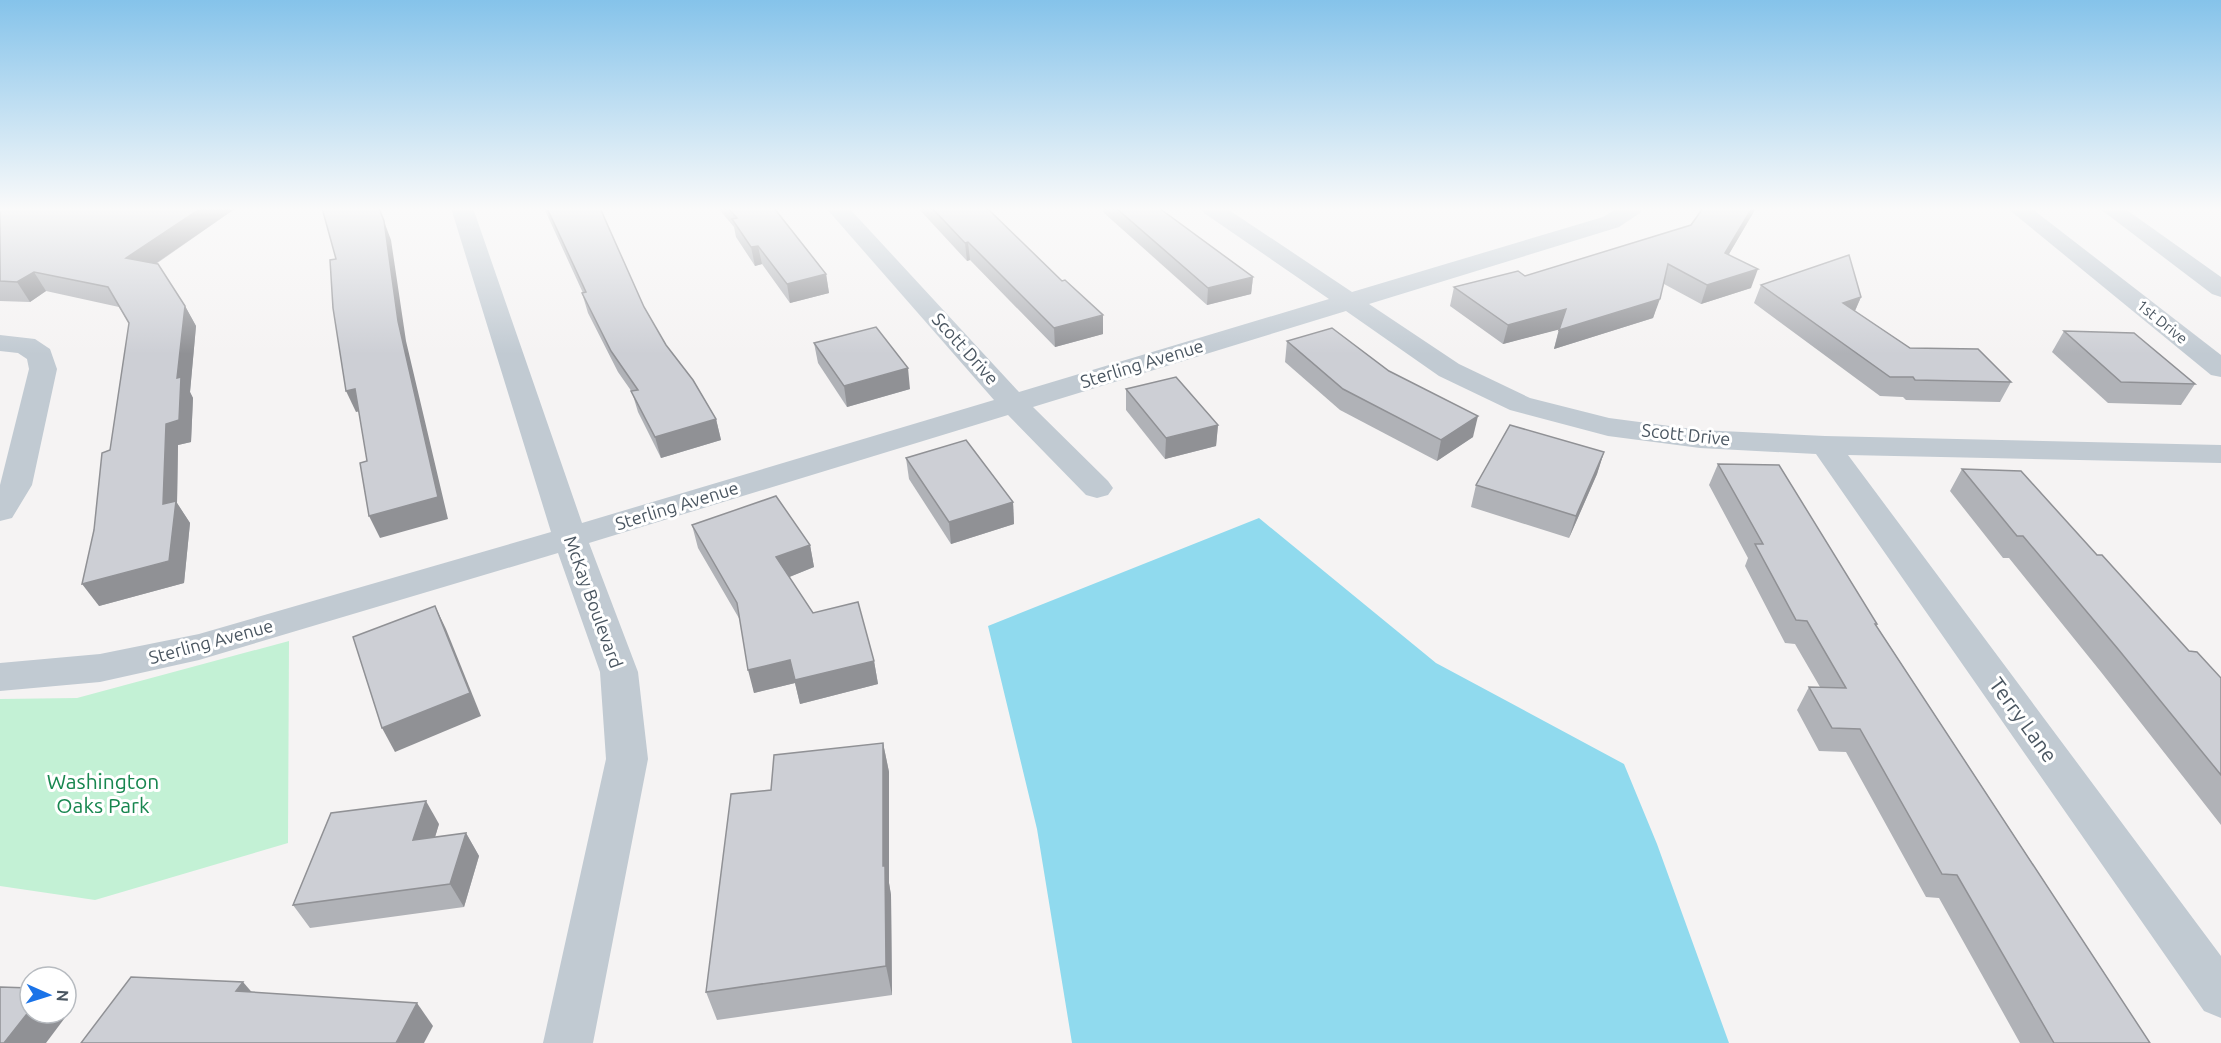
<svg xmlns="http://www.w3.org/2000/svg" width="2221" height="1043" viewBox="0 0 2221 1043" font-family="Ubuntu,sans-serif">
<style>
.green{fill:#c3f1d5}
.water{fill:#90daee}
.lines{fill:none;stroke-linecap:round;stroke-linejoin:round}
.street{fill:#c1cad2;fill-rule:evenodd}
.wall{fill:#b0b2b7}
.shaded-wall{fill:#909195}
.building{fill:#cdcfd5;stroke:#909195;stroke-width:1.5}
.labels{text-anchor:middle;stroke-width:6;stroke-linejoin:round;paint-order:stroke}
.far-street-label{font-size:15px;fill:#4a5661;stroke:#fff}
.street-label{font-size:18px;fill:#4a5661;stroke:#fff}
.near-street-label{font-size:21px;fill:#4a5661;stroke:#fff}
.near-park-label{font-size:21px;fill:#17864f;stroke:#fff}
</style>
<rect width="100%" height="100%" fill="#f5f3f3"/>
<path class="green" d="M 289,641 L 288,843 L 95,900 L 0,886 L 0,699 L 77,698 Z"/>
<path class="water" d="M 1259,518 L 1436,663 L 1624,764 L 1657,844 L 1729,1043 L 1072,1043 L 1037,829 L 988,626 Z"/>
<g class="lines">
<g class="street">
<path d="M 451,208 L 473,208 L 582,523 L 994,400 L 826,208 L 849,208 L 1019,392 L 1329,299 L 1204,213 L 1201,208 L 1226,208 L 1352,292 L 1603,217 L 1618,208 L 1643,208 L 1640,213 L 1619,227 L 1369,304 L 1459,364 L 1530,398 L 1609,418 L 1700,430 L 1825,436 L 2221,445 L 2221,463 L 1848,455 L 2221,956 L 2221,1018 L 2204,1011 L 1816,454 L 1700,448 L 1608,436 L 1510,410 L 1439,376 L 1346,311 L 1033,407 L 1108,481 L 1113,488 L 1108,495 L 1097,498 L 1086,495 L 1008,415 L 589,543 L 638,672 L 648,759 L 593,1043 L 543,1043 L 606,759 L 600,672 L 558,553 L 199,660 L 100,682 L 0,691 L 0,663 L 100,654 L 199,634 L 551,532 Z"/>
<path d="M 2007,208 L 2031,208 L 2221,355 L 2221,377 L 2211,375 Z"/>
<path d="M 2099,208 L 2124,208 L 2221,277 L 2221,297 L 2212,294 Z"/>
<path d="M 0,335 L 35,339 L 50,349 L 57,369 L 32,485 L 12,518 L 0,521 L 0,485 L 29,369 L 27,359 L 18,353 L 0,351 Z"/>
</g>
</g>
<g class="wall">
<path d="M 0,208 L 236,208 L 156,264 L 185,306 L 196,326 L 190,392 L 193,398 L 191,442 L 178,445 L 177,503 L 190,523 L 184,583 L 99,606 L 110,450 L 129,323 L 119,307 L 46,291 L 30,302 L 0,301 Z"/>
<path d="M 544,208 L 600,208 L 644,307 L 666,345 L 716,419 L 721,440 L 661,458 L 638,412 L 632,392 L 618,372 L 588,313 L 582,293 L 583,293 Z"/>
<path d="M 718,208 L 774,208 L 826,274 L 829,293 L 790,303 L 762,264 L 755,266 L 736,237 L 734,227 Z"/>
<path d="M 918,208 L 987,208 L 1062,281 L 1103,334 L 1055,347 L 970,260 L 967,261 Z"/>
<path d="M 1103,208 L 1159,208 L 1253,277 L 1251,294 L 1207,305 L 1103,212 Z"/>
<path d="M 1756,208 L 1729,254 L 1751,288 L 1701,304 L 1664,284 L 1653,318 L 1554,349 L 1559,329 L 1503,344 L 1450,306 L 1454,287 L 1525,276 Z"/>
<path d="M 1761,285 L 1861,297 L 1855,311 L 1910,348 L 2011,382 L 2000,402 L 1906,400 L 1903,397 L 1880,396 L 1754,303 Z"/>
<path d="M 2064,331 L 2195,384 L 2181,405 L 2108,403 L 2052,352 Z"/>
<path d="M 1287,341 L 1473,437 L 1437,461 L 1340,410 L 1285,362 Z"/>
<path d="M 814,343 L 910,389 L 847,407 L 818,363 Z"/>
<path d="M 1126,389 L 1218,425 L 1216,446 L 1165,459 L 1126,410 Z"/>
<path d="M 1604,452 L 1597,474 L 1569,538 L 1471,507 L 1476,485 Z"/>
<path d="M 906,458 L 1013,502 L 1014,524 L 951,544 L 909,479 Z"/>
<path d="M 1718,464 L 1877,624 L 1876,625 L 2150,1043 L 2020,1043 L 1939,898 L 1926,897 L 1846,752 L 1819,751 L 1797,710 L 1809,687 L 1820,687 L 1795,644 L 1785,643 L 1745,566 L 1748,558 L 1709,485 Z"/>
<path d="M 1962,469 L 2097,555 L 2189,651 L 2221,678 L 2221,825 L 2101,672 L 2009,558 L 2003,558 L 1950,491 Z"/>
<path d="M 692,525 L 810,545 L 814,567 L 789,577 L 813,613 L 874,661 L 878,684 L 800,704 L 795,683 L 754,693 L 740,620 L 698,548 Z"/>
<path d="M 883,743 L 889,772 L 889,883 L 891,895 L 892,995 L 717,1020 L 706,992 L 771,790 Z"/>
<path d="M 439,824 L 435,837 L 466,833 L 479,856 L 464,907 L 310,928 L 293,905 Z"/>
</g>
<g class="shaded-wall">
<path d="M 201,208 L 236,208 L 136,277 L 126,258 Z"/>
<path d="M 379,208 L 391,240 L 406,341 L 448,519 L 380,538 L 369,516 Z"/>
<path d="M 1752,208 L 1756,208 L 1719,271 L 1725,253 Z"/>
<path d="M 968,242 L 970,260 L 967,261 L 965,243 Z"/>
<path d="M 758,246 L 762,264 L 755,266 L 751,247 Z"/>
<path d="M 1758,269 L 1751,288 L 1701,304 L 1707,285 Z"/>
<path d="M 34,272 L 46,291 L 30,302 L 17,282 Z"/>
<path d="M 826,274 L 829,293 L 790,303 L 787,284 Z"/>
<path d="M 1253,277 L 1251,294 L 1207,305 L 1208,288 Z"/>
<path d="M 1861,297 L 1853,315 L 1843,303 Z"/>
<path d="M 1660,299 L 1653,318 L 1554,349 L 1559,330 Z"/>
<path d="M 185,306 L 196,326 L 190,392 L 193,398 L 191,442 L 178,445 L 177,503 L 190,523 L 184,583 L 99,606 L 82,584 L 163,504 L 166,424 L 177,378 Z"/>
<path d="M 1566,309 L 1561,329 L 1503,344 L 1508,325 Z"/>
<path d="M 1103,315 L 1103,334 L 1055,347 L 1054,328 Z"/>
<path d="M 908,368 L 910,389 L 847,407 L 844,386 Z"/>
<path d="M 355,389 L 365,410 L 356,412 L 346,391 Z"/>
<path d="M 1478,416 L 1473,437 L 1437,461 L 1441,440 Z"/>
<path d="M 716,419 L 721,440 L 661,458 L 655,437 Z"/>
<path d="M 1218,425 L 1216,446 L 1165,459 L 1166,438 Z"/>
<path d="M 1604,452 L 1597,474 L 1569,538 L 1576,516 Z"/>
<path d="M 1013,502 L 1014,524 L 951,544 L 949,522 Z"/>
<path d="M 810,545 L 814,567 L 782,580 L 776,557 Z"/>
<path d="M 435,606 L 446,629 L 481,716 L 395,752 L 382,728 Z"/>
<path d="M 790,660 L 874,661 L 878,684 L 800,704 L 795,683 L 754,693 L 748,670 Z"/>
<path d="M 883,743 L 889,772 L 889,883 L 891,895 L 892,995 L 886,966 L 883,866 Z"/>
<path d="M 426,801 L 439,824 L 427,863 L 413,840 Z"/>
<path d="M 466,833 L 479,856 L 464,907 L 450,884 Z"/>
<path d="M 243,982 L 262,1004 L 236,991 Z"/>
<path d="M 417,1003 L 433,1026 L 424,1043 L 396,1043 Z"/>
<path d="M 66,1007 L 70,1011 L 46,1043 L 4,1043 L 30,1010 L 30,1013 L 66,1013 Z"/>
</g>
<g class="building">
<path d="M 0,208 L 201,208 L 126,258 L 158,264 L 185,306 L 177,378 L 181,377 L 179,420 L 166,424 L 163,504 L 176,501 L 169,561 L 82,584 L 94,530 L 102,453 L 110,450 L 129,323 L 108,287 L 34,272 L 17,282 L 0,281 Z"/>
<path d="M 322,208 L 379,208 L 384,221 L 398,321 L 438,497 L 369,516 L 360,463 L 367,461 L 355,389 L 346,391 L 333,308 L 330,260 L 336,259 Z"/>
<path d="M 547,208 L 600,208 L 644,307 L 666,345 L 693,380 L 716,419 L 655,437 L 631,391 L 638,390 L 611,351 L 582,293 L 586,292 Z"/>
<path d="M 728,208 L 774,208 L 826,274 L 787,284 L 758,246 L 751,247 L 732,219 L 737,218 Z"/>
<path d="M 932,208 L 987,208 L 1062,281 L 1065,280 L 1103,315 L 1054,328 L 968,242 L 965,243 Z"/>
<path d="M 1116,208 L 1159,208 L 1253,277 L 1208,288 Z"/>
<path d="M 1703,208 L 1752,208 L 1725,253 L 1758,269 L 1707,285 L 1668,264 L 1660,299 L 1559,330 L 1566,309 L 1508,325 L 1454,287 L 1518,271 L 1525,276 L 1691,225 Z"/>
<path d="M 1849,255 L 1861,297 L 1843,303 L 1910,348 L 1978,349 L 2011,382 L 1915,380 L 1913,377 L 1890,377 L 1761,285 Z"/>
<path d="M 876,327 L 908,368 L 844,386 L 814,343 Z"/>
<path d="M 1332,328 L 1389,371 L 1478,416 L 1441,440 L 1343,389 L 1287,341 Z"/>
<path d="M 2064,331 L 2134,333 L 2195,384 L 2121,382 Z"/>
<path d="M 1176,377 L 1218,425 L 1166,438 L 1126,389 Z"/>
<path d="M 1510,425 L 1604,452 L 1576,516 L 1476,485 Z"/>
<path d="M 966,440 L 1013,502 L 949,522 L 906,458 Z"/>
<path d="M 1718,464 L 1779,465 L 1877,624 L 1875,624 L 2150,1043 L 2054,1043 L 1957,875 L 1942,874 L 1860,729 L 1832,728 L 1809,687 L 1846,688 L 1807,621 L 1796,620 L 1755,544 L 1763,544 Z"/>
<path d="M 1962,469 L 2021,471 L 2097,555 L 2102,555 L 2189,651 L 2197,652 L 2221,678 L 2221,775 L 2118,649 L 2023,536 L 2017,536 Z"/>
<path d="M 776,496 L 810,545 L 776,557 L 813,613 L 858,602 L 874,661 L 795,680 L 790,660 L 748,670 L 737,603 L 692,525 Z"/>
<path d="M 435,606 L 470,693 L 382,728 L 353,637 Z"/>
<path d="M 883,743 L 883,866 L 885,866 L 886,966 L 706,992 L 731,794 L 771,790 L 774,755 Z"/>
<path d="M 426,801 L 413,840 L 466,833 L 450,884 L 293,905 L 331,813 Z"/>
<path d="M 131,977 L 243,982 L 236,991 L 417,1003 L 396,1043 L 81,1043 Z"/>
<path d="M 0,987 L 30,988 L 30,1010 L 4,1043 L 0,1043 Z"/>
</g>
<linearGradient id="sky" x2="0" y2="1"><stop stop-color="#85c3ea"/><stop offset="0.59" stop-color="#fafafa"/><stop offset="1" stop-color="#fafafa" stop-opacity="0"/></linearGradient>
<rect width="2221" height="354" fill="url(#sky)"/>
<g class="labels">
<g class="far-street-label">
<text transform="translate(2162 322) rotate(39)" y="5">1st Drive</text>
</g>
<g class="street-label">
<text transform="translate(965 349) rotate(48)" y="6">Scott Drive</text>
<text transform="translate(1142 364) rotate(-17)" y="6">Sterling Avenue</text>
<text transform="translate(1686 435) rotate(6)" y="6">Scott Drive</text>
<text transform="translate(677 506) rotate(-17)" y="6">Sterling Avenue</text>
<text transform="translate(593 602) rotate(70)" y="6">McKay Boulevard</text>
<text transform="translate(211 642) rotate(-15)" y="6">Sterling Avenue</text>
</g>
<g class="near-street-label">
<text transform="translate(2023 720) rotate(54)" y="7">Terry Lane</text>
</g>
<g class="near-park-label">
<text x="103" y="789">Washington<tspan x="103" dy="24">Oaks Park</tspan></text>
</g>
</g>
<g transform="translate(48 995) rotate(93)"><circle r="28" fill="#ffffff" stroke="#b7bbc0" stroke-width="1.5"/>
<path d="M0-4.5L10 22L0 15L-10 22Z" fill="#1a73e8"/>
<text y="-9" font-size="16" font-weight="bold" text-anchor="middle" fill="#4a5661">N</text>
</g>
</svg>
